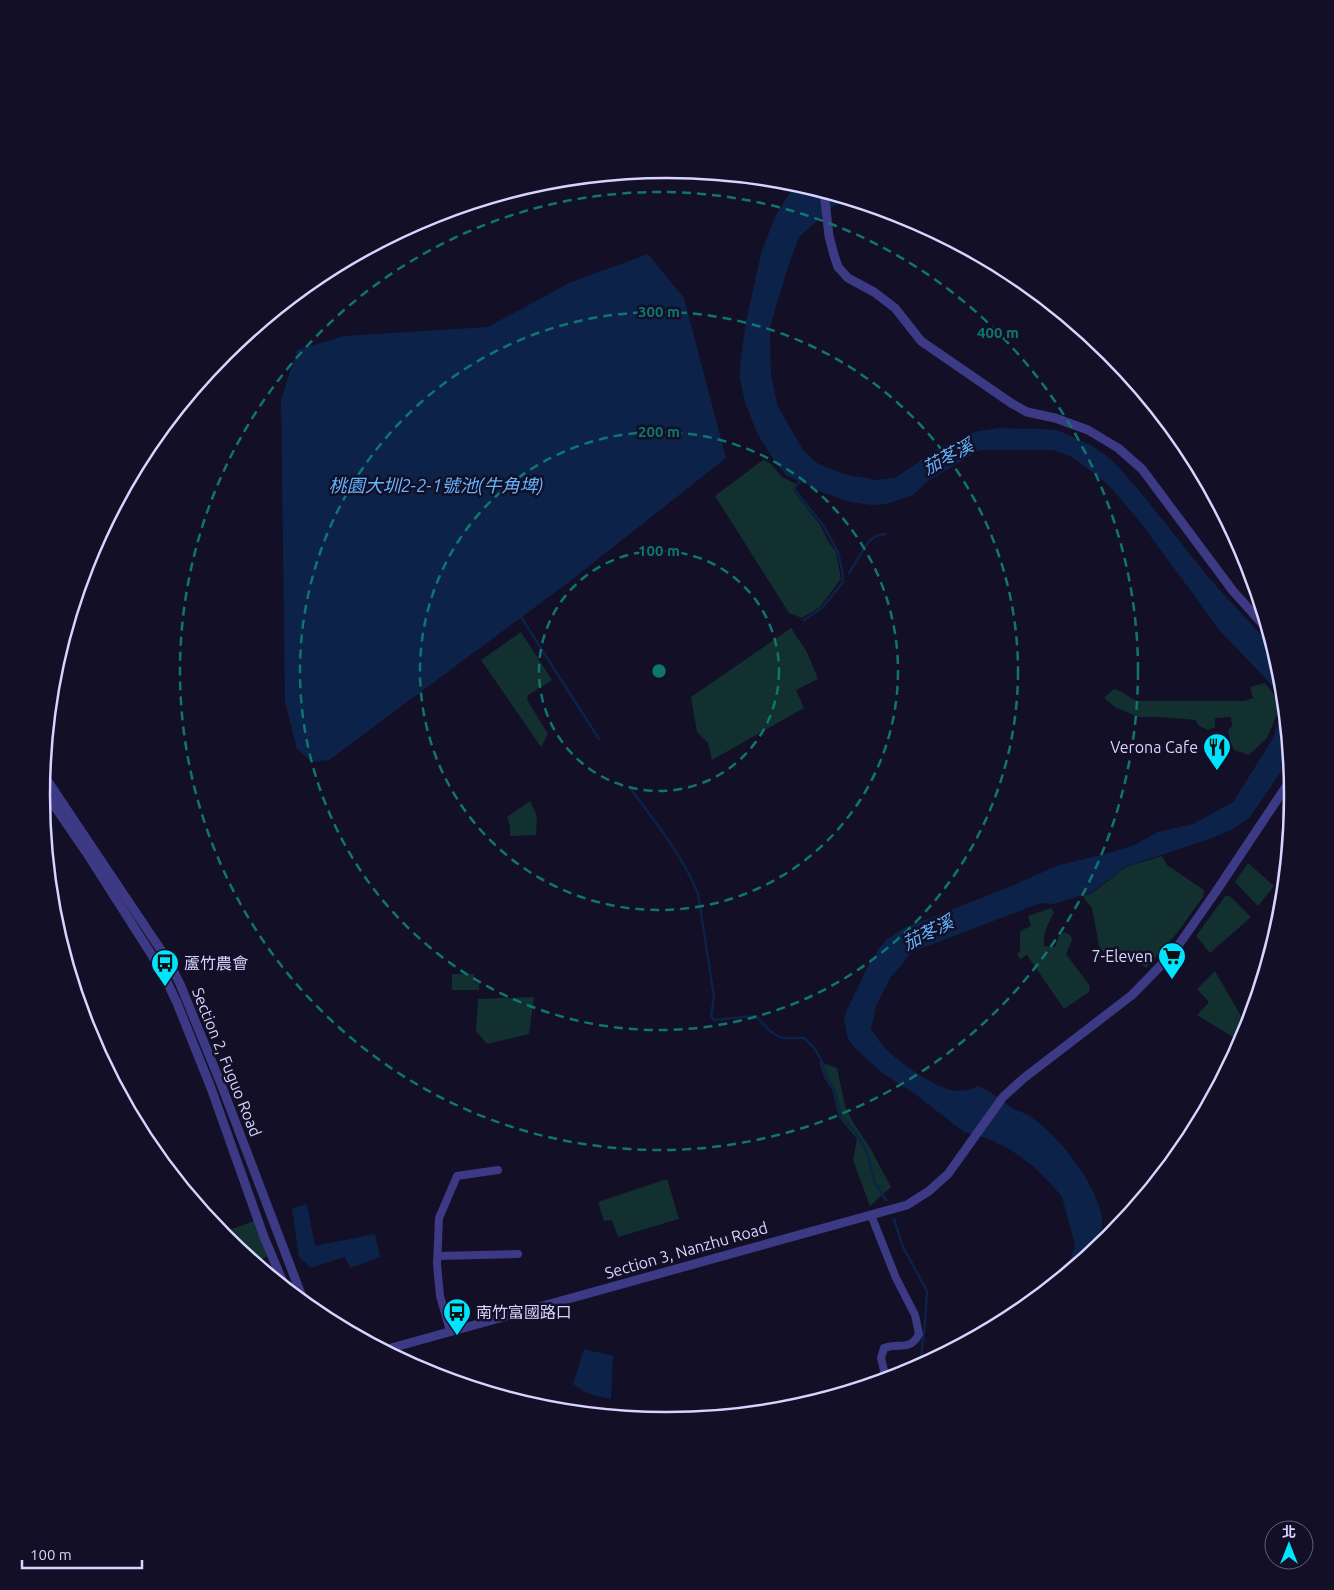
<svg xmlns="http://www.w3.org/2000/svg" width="1334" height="1590" viewBox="0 0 1334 1590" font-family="Ubuntu,'Noto Sans TC',sans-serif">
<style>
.green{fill:#12302f}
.water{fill:#0c2248}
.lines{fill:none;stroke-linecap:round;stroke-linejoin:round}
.stream{stroke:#0c2248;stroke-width:2.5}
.minor{stroke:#3d3a85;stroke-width:8}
.tertiary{stroke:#3d3a85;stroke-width:9}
.ring{fill:none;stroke:#0f766e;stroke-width:2.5;stroke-dasharray:9 6}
.labels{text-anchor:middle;stroke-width:5;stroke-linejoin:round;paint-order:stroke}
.poi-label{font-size:16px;fill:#d9d4ff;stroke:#130f26;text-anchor:end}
.street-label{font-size:16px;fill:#d9d4ff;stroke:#130f26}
.water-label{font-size:18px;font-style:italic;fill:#62b6ff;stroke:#130f26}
.rim{fill:none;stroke:#d9d4ff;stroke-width:2.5}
.centre{fill:#0f766e;stroke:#130f26;stroke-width:2.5}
.ring-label{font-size:15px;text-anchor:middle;font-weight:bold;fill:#0f766e;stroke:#130f26;stroke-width:5;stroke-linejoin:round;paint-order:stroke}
</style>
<rect width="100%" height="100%" fill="#130f26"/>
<g class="green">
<path d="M 763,460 L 770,463 L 782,477 L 796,484 L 793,490 L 821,526 L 828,541 L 836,552 L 841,579 L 820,607 L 802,618 L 789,613 L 715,496 Z"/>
<path d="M 791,628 L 807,652 L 818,679 L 796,690 L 804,708 L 712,760 L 708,743 L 697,732 L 691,697 Z"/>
<path d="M 521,632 L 552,680 L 528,695 L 527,700 L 548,734 L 541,747 L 481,660 Z"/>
<path d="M 1265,683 L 1277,699 L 1278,712 L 1267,738 L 1249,755 L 1234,750 L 1230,740 L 1228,730 L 1232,726 L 1231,717 L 1215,718 L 1215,727 L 1208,730 L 1199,726 L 1195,720 L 1160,717 L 1138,717 L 1115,707 L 1104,698 L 1114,689 L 1122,692 L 1136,701 L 1245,701 L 1253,698 L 1250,687 Z"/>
<path d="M 530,801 L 537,816 L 536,835 L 510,836 L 510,826 L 507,817 Z"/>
<path d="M 1162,856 L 1167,865 L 1204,890 L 1203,897 L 1177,933 L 1146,968 L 1126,950 L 1111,962 L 1099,946 L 1092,908 L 1085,900 L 1084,896 L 1092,893 L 1126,867 Z"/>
<path d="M 1248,863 L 1274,886 L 1258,906 L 1235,882 Z"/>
<path d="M 1226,895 L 1231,897 L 1251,917 L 1210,953 L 1196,936 Z"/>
<path d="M 1051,908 L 1054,913 C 1047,925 1043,933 1044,946 L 1055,947 L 1059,936 L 1065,932 L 1071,936 L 1072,940 L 1066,954 L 1090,986 L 1089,992 L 1064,1009 L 1027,955 L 1020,959 L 1017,954 L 1020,951 L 1020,931 L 1031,926 L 1028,916 Z"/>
<path d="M 1215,971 L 1247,1027 L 1241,1042 L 1197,1015 L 1209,1002 L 1197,989 Z"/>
<path d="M 452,974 L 474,974 L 474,982 L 479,983 L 479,990 L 452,990 Z"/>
<path d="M 534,997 L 529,1034 L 487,1044 L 476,1031 L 478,999 Z"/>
<path d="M 819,1062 L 837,1068 L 845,1106 L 854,1124 L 869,1146 L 891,1187 L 870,1206 L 853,1160 L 857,1139 L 839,1117 L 832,1089 L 825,1079 Z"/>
<path d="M 667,1179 L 679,1219 L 618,1237 L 612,1220 L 604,1221 L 598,1202 Z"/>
<path d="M 254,1221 L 267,1257 L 255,1262 L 221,1233 Z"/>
</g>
<g class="water">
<path d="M 796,183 L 846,199 L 835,205 L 799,237 L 787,270 L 770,327 L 771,375 L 778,407 L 803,450 L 817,463 L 843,474 L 877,480 L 895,478 L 936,450 L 974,432 L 998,428 L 1042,429 L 1057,430 L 1071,436 L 1094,447 L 1112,460 L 1138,489 L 1209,578 L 1274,649 L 1281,673 L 1289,760 L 1250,817 L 1233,829 L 1212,838 L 1125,867 L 1092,892 L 1054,904 L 1040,903 L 912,952 L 891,977 L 876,1006 L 871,1029 C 874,1033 877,1038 880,1042 C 891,1058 933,1086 951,1090 C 961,1092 969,1090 978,1086 C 994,1093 998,1099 1011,1107 C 1016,1111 1023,1112 1028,1115 C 1058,1135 1089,1174 1100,1209 C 1103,1218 1102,1232 1103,1243 L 1065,1274 L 1075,1245 L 1062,1197 L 1052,1185 L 1034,1167 L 1011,1150 L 989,1139 L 964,1132 L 915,1094 L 882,1073 L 854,1047 L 849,1040 L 847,1035 L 844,1018 L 847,1010 L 869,964 L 880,947 L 887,939 L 902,929 L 1014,885 L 1059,865 L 1105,854 L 1134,845 L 1158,832 L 1193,824 L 1233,802 L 1272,740 L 1282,712 L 1280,699 L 1270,683 L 1221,632 L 1140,522 L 1112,489 L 1099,477 L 1072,457 L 1053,450 L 980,450 L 928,481 L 913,495 L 886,504 L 871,505 L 850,502 L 824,493 L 786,475 L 771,456 L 757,433 L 745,402 L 740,379 L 740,366 L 746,321 L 762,250 L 776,215 Z"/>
<path d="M 648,254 L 684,298 L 726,458 L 569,582 L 329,760 L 312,762 L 297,749 L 285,702 L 281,400 L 297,350 L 344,336 L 488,327 L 569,283 Z"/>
<path d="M 307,1204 L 315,1246 L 375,1234 L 380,1257 L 350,1268 L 345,1257 L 311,1268 L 299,1257 L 292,1208 Z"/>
<path d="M 584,1349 L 613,1356 L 611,1399 L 588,1394 L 573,1384 Z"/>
</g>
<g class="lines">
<g class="stream">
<path d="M 799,482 L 794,489 L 823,525 L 838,552 L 843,574 L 843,582 L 822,608 L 804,620"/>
<path d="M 849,573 L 869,541 L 876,536 L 885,534"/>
<path d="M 521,617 L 599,739"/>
<path d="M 629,786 C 653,820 683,855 698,894 L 714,997 L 711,1016 L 714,1020 L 756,1016 L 770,1031 L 776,1035 L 782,1038 L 804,1038 L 814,1048 L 822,1061 L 826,1076 L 834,1089 L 841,1116 L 856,1133 L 866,1150 L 875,1183 L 886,1200"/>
<path d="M 894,1219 L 903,1247 L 927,1291 L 925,1323 L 920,1366"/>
</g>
<g class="minor">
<path d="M 871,1215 L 896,1278 L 915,1315 L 919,1334 C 910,1352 899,1342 884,1348 L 881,1358 L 886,1379"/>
<path d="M 438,1256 L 518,1254"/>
<path d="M 450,1331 L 440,1296 L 437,1264 L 439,1218 L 457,1176 L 498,1170"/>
</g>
<g class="tertiary">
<path d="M 824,192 L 829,236 L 834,255 L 838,267 L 848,278 L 874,292 L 895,308 L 921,341 L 1011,403 L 1027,412 L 1055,418 L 1088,430 L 1118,448 L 1142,469 L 1233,591 L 1268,630"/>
<path d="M 43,774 L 169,962 L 180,984 L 221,1084 L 304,1302"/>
<path d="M 42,788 L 88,855 L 162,971 L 177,1003 L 211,1088 L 264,1237 L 285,1287"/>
<path d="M 384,1350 L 907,1205 L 929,1191 L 948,1174 L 1003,1097 L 1024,1078 L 1132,995 L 1173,953 L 1215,893 L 1291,779"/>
</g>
</g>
<g class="ring">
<circle cx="659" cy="671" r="120"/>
<circle cx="659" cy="671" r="239"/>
<circle cx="659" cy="671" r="359"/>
<circle cx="659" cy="671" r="479"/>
</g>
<defs>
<g id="restaurant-pin" transform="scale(1.4375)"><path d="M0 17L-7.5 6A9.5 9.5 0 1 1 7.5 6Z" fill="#00e5ff" stroke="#130f26"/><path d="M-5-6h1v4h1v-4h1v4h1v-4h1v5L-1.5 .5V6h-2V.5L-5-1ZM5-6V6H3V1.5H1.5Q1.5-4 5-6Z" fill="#111"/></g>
<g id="supermarket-pin" transform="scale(1.4375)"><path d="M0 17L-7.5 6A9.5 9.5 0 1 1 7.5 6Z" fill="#00e5ff" stroke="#130f26"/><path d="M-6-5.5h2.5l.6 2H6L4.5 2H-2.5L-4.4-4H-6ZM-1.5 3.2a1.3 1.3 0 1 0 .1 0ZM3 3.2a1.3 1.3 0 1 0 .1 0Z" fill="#111"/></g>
<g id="bus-pin" transform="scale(1.4375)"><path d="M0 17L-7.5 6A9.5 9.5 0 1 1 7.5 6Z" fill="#00e5ff" stroke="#130f26"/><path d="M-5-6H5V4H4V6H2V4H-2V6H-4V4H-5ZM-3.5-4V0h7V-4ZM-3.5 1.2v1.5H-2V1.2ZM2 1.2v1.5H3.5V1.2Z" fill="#111"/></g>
</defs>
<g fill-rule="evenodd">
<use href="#restaurant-pin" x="1217" y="747"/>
<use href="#supermarket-pin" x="1172" y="956"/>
<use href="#bus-pin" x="165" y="963"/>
<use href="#bus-pin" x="457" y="1312"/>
</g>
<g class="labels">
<g class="poi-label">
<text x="1198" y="753">Verona Cafe</text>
<text x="1153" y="962">7-Eleven</text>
<text x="184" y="969" text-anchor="start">蘆竹農會</text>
<text x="476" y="1318" text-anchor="start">南竹富國路口</text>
</g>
<g class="street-label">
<text transform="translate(227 1062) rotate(68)" y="6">Section 2, Fuguo Road</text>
<text transform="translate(686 1250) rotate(-16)" y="6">Section 3, Nanzhu Road</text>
</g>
<g class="water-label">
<text transform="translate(948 457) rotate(-28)" y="6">茄苳溪</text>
<text x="436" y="492">桃園大圳2-2-1號池(牛角埤)</text>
<text transform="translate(928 933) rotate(-27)" y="6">茄苳溪</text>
</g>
</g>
<path d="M0 0H1334V1590H0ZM50 795a617 617 0 1 1 1234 0a617 617 0 1 1-1234 0Z" fill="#130f26" fill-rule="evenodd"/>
<path class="rim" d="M50 795a617 617 0 1 1 1234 0a617 617 0 1 1-1234 0Z"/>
<circle cx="659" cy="671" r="8" class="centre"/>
<g class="ring-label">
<text x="659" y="317">300 m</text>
<text x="998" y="338">400 m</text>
<text x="659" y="437">200 m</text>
<text x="659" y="556">100 m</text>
</g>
<g transform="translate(1289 1545)"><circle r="24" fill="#130f26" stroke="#625e7d"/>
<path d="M0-4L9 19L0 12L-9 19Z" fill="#00e5ff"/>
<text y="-8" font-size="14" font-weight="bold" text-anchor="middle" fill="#d9d4ff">北</text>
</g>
<path d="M22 1560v8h120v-8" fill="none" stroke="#d9d4ff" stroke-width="2.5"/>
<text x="30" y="1560" font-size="15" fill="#d9d4ff" stroke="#130f26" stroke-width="4" paint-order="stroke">100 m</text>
</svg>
